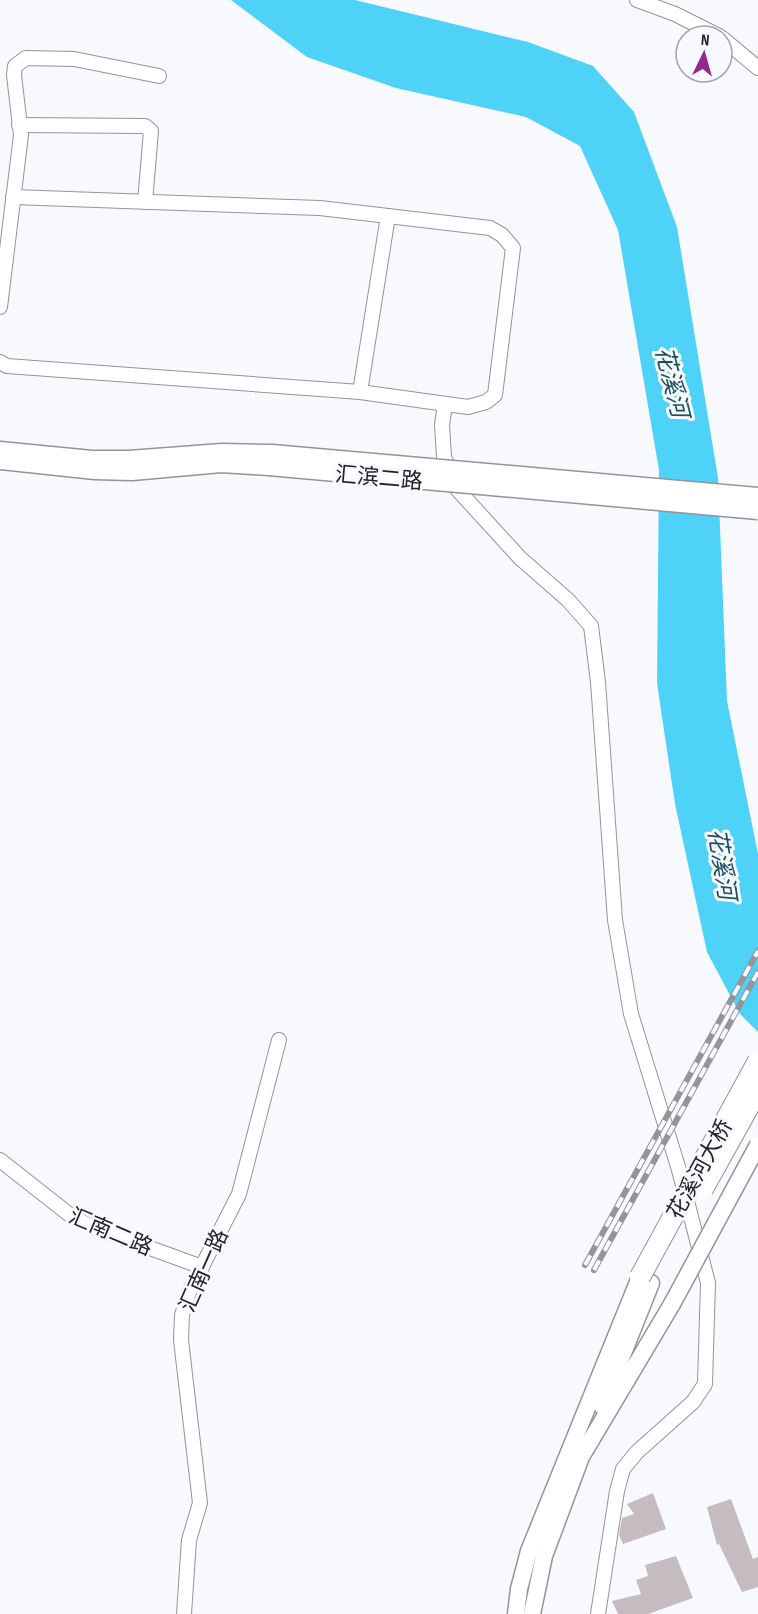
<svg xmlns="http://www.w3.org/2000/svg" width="758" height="1614" viewBox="0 0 758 1614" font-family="'Sofia Sans Condensed','Noto Sans SC',sans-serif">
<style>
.water{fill:#4fd2f8}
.building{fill:#c5bcc0}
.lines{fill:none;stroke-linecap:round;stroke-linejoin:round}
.minor-casing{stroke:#93949c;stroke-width:16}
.major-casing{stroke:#93949c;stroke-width:19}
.minor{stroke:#fff;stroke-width:14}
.major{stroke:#fff;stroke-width:16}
.rail-casing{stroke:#949499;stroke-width:6}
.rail{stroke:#f8f8ff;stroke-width:4;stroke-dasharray:11;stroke-linecap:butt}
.major-bridge-casing{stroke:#93949c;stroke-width:19;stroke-linecap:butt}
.highway-bridge-casing{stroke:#93949c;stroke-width:22;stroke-linecap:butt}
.major-bridge{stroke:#fff;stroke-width:16}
.highway-bridge{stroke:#fff;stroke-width:20}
.labels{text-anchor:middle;stroke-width:6;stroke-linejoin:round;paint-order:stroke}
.street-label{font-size:22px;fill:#232326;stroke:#f8f8ff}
.water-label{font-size:24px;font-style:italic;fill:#1b5161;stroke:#f8f8ff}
</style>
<rect width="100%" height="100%" fill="#f8f8ff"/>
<path class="water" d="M 231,0 L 355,0 L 528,42 L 593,66 L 634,112 L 677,227 L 718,478 L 727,701 L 758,854 L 758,1032 L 740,1014 L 707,952 L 675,804 L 657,683 L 659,470 L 618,230 L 580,146 L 526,117 L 396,88 L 307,57 Z"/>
<g class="building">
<path d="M 653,1493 L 666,1529 L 623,1544 L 619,1535 L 622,1518 L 634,1514 L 627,1504 Z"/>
<path d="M 731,1499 L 753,1559 L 758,1557 L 758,1587 L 742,1592 L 719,1544 L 717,1545 L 707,1507 Z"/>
<path d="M 676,1556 L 693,1598 L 648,1614 L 618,1614 L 612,1601 L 641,1594 L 636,1580 L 648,1576 L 645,1565 Z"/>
</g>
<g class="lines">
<g class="minor-casing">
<g id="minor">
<path d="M 637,0 L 675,14 L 719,36"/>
<path d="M 722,38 L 758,68"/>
<path d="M 19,125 L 145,126 L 151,131 L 145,202"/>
<path d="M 0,307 L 21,135 L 14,75 L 15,66 L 26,58 L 74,59 L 159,76"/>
<path d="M 0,362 L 7,366 L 360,392 L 468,407 L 486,402 L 495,395 L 513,248 L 502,235 L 490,228 L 320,208 L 13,197"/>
<path d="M 360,392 L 388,216"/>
<path d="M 445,404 L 442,425 L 444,457 L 457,489 L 520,558 L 568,600 L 591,626 L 598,682 L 615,920 L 631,1014 L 679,1170 L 708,1283 L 705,1384 L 693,1402 L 637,1452 L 623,1469 L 617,1491 L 598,1614"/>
<path d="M 0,1160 L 75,1219 L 98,1229 L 202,1267"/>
<path d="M 184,1614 L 189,1540 L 200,1503 L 181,1340 L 182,1315 L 189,1292 L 239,1194 L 279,1040"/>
</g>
</g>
<g class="major-casing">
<g id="major">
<path d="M 0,450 L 92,459 L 129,459 L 222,452 L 272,453"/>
<path d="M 0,461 L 95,471 L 132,472 L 221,464 L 269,467"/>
<path d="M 602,1406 L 651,1283"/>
<path d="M 516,1614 L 519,1589 L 529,1551 L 640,1277"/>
<path d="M 532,1614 L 544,1556 L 581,1457 L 672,1304"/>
</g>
</g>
<use href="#minor" class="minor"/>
<use href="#major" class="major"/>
<g class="rail-casing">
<g id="rail">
<path d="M 585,1265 L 758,951"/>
<path d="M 594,1270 L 758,972"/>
</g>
</g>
<use href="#rail" class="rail"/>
<g class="major-bridge-casing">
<g id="major-bridge">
<path d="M 272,453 L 758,496"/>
<path d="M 269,467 L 758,511"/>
<path d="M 672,1304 L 758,1145"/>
</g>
</g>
<g class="highway-bridge-casing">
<g id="highway-bridge">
<path d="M 703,1189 L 758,1090"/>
<path d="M 640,1277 L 758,1061"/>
</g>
</g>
<use href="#major-bridge" class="major-bridge"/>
<use href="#highway-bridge" class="highway-bridge"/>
</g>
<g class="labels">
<g class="street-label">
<text transform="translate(379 477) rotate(5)" y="8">汇滨二路</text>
<text transform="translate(699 1169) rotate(-61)" y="8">花溪河大桥</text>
<text transform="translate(111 1231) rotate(23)" y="8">汇南二路</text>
<text transform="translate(203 1270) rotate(-66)" y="8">汇南一路</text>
</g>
<g class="water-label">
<text transform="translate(672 382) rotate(76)" y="8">花溪河</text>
<text transform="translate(722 864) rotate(81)" y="8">花溪河</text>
</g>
</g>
<g transform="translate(704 54) rotate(5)"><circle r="28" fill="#f8f8ff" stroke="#a3a3a8" stroke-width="1.5"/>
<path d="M0-4.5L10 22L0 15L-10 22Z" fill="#902a90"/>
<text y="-9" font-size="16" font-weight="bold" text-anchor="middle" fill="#232326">N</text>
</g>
</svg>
